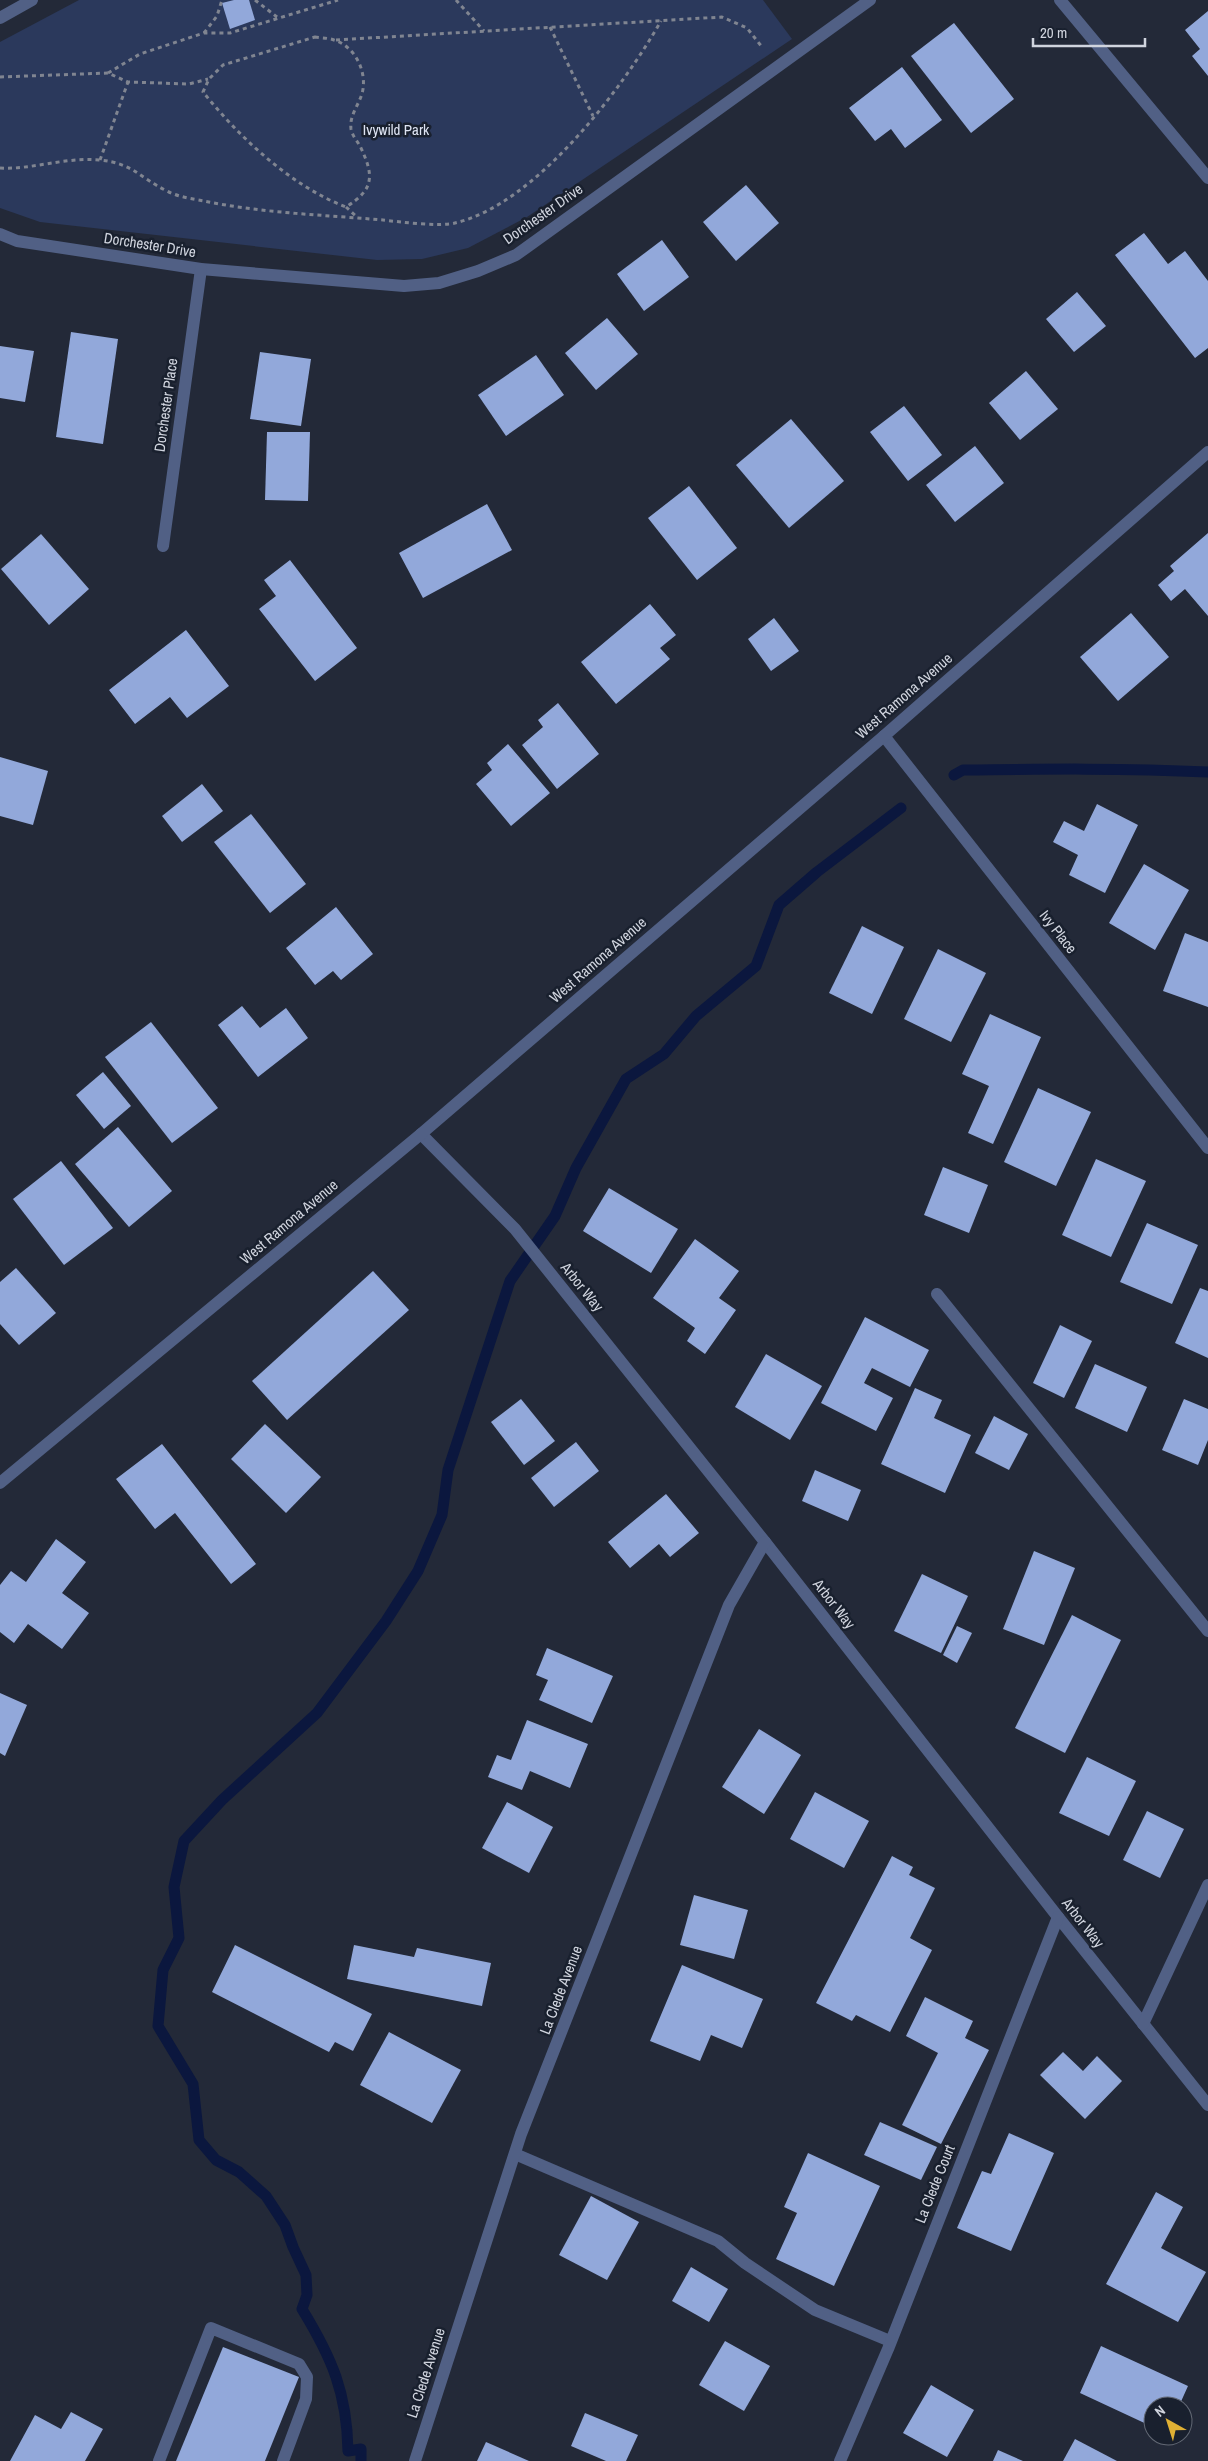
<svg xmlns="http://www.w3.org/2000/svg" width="1208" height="2461" viewBox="0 0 1208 2461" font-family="'Archivo Narrow',sans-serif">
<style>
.green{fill:#2b395c}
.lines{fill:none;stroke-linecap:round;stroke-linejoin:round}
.stream{stroke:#0b173e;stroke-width:11}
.building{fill:#92a8da}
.path{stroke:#808591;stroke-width:3;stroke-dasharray:4 4;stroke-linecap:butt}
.minor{stroke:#516085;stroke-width:12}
.labels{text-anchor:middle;stroke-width:5;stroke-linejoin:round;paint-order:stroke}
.park-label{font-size:15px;fill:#dee4f3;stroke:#19202e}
.street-label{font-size:15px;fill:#d0d4de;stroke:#19202e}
</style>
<rect width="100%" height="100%" fill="#232938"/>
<path class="green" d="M 79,0 L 763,0 L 792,39 L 527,217 L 468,248 L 422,259 L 377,260 L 40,222 L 0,208 L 0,42 Z"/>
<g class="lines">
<g class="stream">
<path d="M 954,775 L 963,770 C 1044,769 1126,768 1208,772"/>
<path d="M 361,2461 L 361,2449 L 348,2451 C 347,2393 332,2358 302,2309 L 307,2295 L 306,2275 L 293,2247 L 285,2225 L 266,2196 L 239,2172 L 216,2160 L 199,2140 L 193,2084 L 158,2026 L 163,1970 L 179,1938 L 174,1887 L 184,1841 L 222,1800 L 317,1713 L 386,1621 L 418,1571 L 442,1515 L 448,1470 L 510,1281 L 555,1216 L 576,1168 L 626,1079 L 664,1054 L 696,1016 L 756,966 L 779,905 L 817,872 L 901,808"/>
</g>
</g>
<g class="building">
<path d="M 234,0 L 249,0 L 255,20 L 230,29 L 222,3 Z"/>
<path d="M 1208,11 L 1208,76 L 1192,56 L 1200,49 L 1185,30 Z"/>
<path d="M 954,23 L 1014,99 L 971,133 L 911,56 Z"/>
<path d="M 902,67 L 942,120 L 905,148 L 891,129 L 875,141 L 849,108 Z"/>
<path d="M 746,185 L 779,223 L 736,261 L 703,222 Z"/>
<path d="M 1144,233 L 1168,264 L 1185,251 L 1208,281 L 1208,348 L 1195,358 L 1115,255 Z"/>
<path d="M 662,240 L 689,277 L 644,311 L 617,274 Z"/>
<path d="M 1077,292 L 1106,326 L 1074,352 L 1046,319 Z"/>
<path d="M 607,318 L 638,354 L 596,390 L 565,353 Z"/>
<path d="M 71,332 L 118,339 L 103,444 L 56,437 Z"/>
<path d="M 0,346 L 34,351 L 25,402 L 0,398 Z"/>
<path d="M 260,352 L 311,359 L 301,426 L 250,419 Z"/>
<path d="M 536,355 L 564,395 L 506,436 L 478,395 Z"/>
<path d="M 1026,371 L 1058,409 L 1020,440 L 989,403 Z"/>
<path d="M 904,406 L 942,455 L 908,481 L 870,432 Z"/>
<path d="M 791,419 L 844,481 L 789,528 L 736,465 Z"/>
<path d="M 267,432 L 310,432 L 308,501 L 265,500 Z"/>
<path d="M 975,446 L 1004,483 L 955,522 L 926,485 Z"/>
<path d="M 689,486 L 737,548 L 697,580 L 648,518 Z"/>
<path d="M 487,504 L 512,550 L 423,598 L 399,553 Z"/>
<path d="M 1208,533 L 1208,616 L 1185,589 L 1171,601 L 1158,585 L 1174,571 L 1170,566 Z"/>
<path d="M 41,534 L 89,589 L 49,625 L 1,569 Z"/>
<path d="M 290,560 L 357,648 L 315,681 L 259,609 L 276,596 L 264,580 Z"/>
<path d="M 650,604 L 676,635 L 660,648 L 670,659 L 616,704 L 581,662 Z"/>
<path d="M 1131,613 L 1169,657 L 1118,701 L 1080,657 Z"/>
<path d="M 774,618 L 799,651 L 771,671 L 748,639 Z"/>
<path d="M 186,630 L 229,686 L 187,718 L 170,697 L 135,724 L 109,690 Z"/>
<path d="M 558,703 L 599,754 L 557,789 L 522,745 L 543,727 L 538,720 Z"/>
<path d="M 508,744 L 550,793 L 511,826 L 476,784 L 492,770 L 487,763 Z"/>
<path d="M 0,757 L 48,771 L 33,825 L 0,816 Z"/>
<path d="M 202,784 L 223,811 L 182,842 L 162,816 Z"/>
<path d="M 1097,804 L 1138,825 L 1105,893 L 1069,875 L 1078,855 L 1053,842 L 1064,821 L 1084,831 Z"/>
<path d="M 251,814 L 306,884 L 270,913 L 214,842 Z"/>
<path d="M 1144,864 L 1189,890 L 1155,950 L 1109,923 Z"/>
<path d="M 336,907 L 373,954 L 341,980 L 333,971 L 315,985 L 286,948 Z"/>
<path d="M 862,926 L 904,947 L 872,1014 L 829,993 Z"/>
<path d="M 1185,933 L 1208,942 L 1208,1007 L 1163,991 Z"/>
<path d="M 938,949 L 986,973 L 951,1042 L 904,1019 Z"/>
<path d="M 242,1006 L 260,1028 L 286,1008 L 308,1038 L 258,1077 L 218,1025 Z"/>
<path d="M 990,1014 L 1041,1037 L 993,1144 L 968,1133 L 989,1086 L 962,1074 Z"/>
<path d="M 151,1022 L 218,1108 L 172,1143 L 105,1057 Z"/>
<path d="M 103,1072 L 131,1106 L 104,1129 L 76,1095 Z"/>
<path d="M 1038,1088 L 1091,1112 L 1056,1186 L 1004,1162 Z"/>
<path d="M 118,1127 L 172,1191 L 129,1227 L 75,1164 Z"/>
<path d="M 1096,1159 L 1146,1181 L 1111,1257 L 1062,1235 Z"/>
<path d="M 61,1161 L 113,1228 L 64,1265 L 13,1199 Z"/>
<path d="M 943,1167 L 988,1185 L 969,1233 L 924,1215 Z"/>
<path d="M 609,1188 L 678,1229 L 651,1273 L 583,1231 Z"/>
<path d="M 1147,1223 L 1198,1245 L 1172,1304 L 1120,1282 Z"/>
<path d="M 695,1239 L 739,1271 L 719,1298 L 736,1310 L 705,1354 L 687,1341 L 695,1328 L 653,1298 Z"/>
<path d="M 16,1268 L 56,1313 L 19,1345 L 0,1324 L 0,1282 Z"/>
<path d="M 373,1271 L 409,1310 L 287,1420 L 252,1381 Z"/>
<path d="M 1200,1288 L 1208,1291 L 1208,1358 L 1175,1343 Z"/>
<path d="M 865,1317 L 929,1350 L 910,1387 L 872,1368 L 864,1383 L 893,1398 L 876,1431 L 821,1403 Z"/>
<path d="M 1060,1325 L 1092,1341 L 1064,1398 L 1033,1383 Z"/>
<path d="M 766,1354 L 822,1386 L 790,1440 L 735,1407 Z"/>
<path d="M 1095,1364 L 1147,1387 L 1127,1432 L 1075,1408 Z"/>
<path d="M 915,1388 L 942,1400 L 934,1418 L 971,1435 L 945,1493 L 881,1464 Z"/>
<path d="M 521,1399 L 555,1441 L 524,1465 L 491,1422 Z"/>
<path d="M 1184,1399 L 1208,1409 L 1208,1440 L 1198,1465 L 1162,1450 Z"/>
<path d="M 994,1416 L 1028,1434 L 1009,1470 L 975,1453 Z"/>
<path d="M 265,1424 L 321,1477 L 286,1513 L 231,1459 Z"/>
<path d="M 576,1442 L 599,1471 L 554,1507 L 531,1478 Z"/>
<path d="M 162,1444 L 256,1564 L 231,1584 L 175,1513 L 155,1529 L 116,1479 Z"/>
<path d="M 815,1470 L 861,1490 L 848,1521 L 802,1501 Z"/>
<path d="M 666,1494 L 699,1533 L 670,1557 L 659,1544 L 630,1568 L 608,1542 Z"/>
<path d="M 56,1539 L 86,1562 L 62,1593 L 89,1613 L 62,1649 L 28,1624 L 14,1643 L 0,1632 L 0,1585 L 11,1571 L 26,1582 Z"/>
<path d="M 1034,1551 L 1075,1568 L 1044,1645 L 1003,1629 Z"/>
<path d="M 922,1574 L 968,1596 L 941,1653 L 894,1631 Z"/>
<path d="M 1072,1615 L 1121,1640 L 1065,1753 L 1015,1728 Z"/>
<path d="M 957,1626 L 972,1633 L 957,1663 L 943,1655 Z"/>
<path d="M 547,1648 L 613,1676 L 592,1723 L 539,1700 L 548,1680 L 536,1675 Z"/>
<path d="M 0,1693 L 27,1705 L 5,1756 L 0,1753 Z"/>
<path d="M 527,1720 L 588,1744 L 570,1788 L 530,1771 L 522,1790 L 488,1777 L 497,1755 L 511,1760 Z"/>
<path d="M 759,1729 L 801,1755 L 764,1814 L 722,1787 Z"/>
<path d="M 1087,1757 L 1136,1781 L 1109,1836 L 1059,1813 Z"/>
<path d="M 815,1792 L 869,1821 L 844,1868 L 790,1839 Z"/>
<path d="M 507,1802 L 553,1827 L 529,1873 L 482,1848 Z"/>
<path d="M 1147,1811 L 1184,1829 L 1160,1878 L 1123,1860 Z"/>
<path d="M 892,1856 L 913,1867 L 909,1875 L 935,1888 L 910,1938 L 932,1950 L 890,2032 L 856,2015 L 852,2021 L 816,2003 Z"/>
<path d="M 694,1895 L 748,1910 L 734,1959 L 680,1945 Z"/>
<path d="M 235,1945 L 372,2014 L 353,2051 L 335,2042 L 329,2052 L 212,1992 Z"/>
<path d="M 354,1945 L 414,1957 L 417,1948 L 491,1963 L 482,2006 L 347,1979 Z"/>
<path d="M 682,1965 L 763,1999 L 742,2048 L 711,2035 L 700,2061 L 650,2041 Z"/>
<path d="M 925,1997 L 973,2021 L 965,2038 L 989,2050 L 941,2144 L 902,2125 L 938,2053 L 906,2036 Z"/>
<path d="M 389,2032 L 461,2070 L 432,2123 L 360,2085 Z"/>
<path d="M 1063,2052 L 1083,2071 L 1097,2056 L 1122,2081 L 1085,2119 L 1040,2075 Z"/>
<path d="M 880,2122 L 937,2147 L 921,2180 L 864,2155 Z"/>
<path d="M 1009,2133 L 1054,2153 L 1011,2251 L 957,2228 L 982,2171 L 991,2174 Z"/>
<path d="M 808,2153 L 880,2186 L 834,2286 L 776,2259 L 797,2213 L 784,2207 Z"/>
<path d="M 1156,2192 L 1183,2207 L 1161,2248 L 1206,2272 L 1178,2322 L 1106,2284 Z"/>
<path d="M 591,2196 L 639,2222 L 607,2280 L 559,2255 Z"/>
<path d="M 691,2267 L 728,2289 L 709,2322 L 672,2301 Z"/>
<path d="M 725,2341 L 770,2366 L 744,2411 L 699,2385 Z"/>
<path d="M 1101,2346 L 1188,2386 L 1179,2406 L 1153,2406 L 1153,2427 L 1080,2393 Z"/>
<path d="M 223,2347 L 299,2377 L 265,2461 L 176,2461 Z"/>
<path d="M 931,2385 L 974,2410 L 947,2457 L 903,2433 Z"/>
<path d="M 71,2412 L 103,2429 L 85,2461 L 10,2461 L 35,2415 L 61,2429 Z"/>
<path d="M 585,2413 L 638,2435 L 626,2461 L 606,2461 L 571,2446 Z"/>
<path d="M 1075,2439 L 1117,2461 L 1063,2461 Z"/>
<path d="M 486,2442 L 529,2461 L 477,2461 Z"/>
<path d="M 998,2450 L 1023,2461 L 993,2461 Z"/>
</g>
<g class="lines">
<g class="path">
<path d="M 255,0 L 277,17"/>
<path d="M 456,0 L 484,31"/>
<path d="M 550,27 L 593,116"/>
<path d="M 204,33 L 217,16 L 222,0"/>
<path d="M 315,37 C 321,38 329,38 334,40 C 354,46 366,69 363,89 C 361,103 349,114 351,129 C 352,135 357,141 360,146 C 374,175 375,189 346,207 C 291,186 240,138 203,92 L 209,79 L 223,65 Z"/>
<path d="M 336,40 L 722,17 L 747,28 L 762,47"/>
<path d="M 108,73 L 140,54 L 204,33 L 230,33 L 338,0"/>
<path d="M 0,77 L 108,73 L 128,82 L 189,84 L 208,79"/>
<path d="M 100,160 L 128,82"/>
<path d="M 0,168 C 31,170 64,157 99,160 C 133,163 140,178 167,191 C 178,197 193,199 204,201 C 261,213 325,215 383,220 C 401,222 439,227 455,223 C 536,204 622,89 661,21"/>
<path d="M 346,207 L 358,218"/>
</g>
<g class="minor">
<path d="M 1060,0 L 1208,178"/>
<path d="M 0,18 L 32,0"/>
<path d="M 0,234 L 17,241 L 201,269 L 404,286 L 439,283 L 478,271 L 516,255 L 870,0"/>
<path d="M 163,546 L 201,269"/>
<path d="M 884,736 L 1208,1148"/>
<path d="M 421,1134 L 515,1229 L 765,1542 L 1058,1917 L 1208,2105"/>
<path d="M 937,1294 L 1208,1631"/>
<path d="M 0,1483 L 421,1134 L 884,736 L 1208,452"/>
<path d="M 1143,2024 L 1208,1885"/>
<path d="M 515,2154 L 718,2241 L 745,2263 L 815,2310 L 890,2341"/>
<path d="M 159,2461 L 211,2328 L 299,2364 L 307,2377 L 306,2399 L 283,2461"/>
<path d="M 415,2461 L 521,2134 L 729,1605 L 765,1542"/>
<path d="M 840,2461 L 888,2349 L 1058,1917"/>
</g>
</g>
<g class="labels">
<g class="park-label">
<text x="396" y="135">Ivywild Park</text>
</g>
<g class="street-label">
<text transform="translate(543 214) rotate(-35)" y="5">Dorchester Drive</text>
<text transform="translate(150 245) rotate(9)" y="5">Dorchester Drive</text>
<text transform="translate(166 405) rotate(-82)" y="5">Dorchester Place</text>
<text transform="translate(904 696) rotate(-41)" y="5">West Ramona Avenue</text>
<text transform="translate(1058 932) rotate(52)" y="5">Ivy Place</text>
<text transform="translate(598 960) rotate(-41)" y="5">West Ramona Avenue</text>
<text transform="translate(289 1222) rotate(-40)" y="5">West Ramona Avenue</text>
<text transform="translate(582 1287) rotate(51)" y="5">Arbor Way</text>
<text transform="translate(834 1604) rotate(52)" y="5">Arbor Way</text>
<text transform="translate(1083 1923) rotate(52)" y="5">Arbor Way</text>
<text transform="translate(561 1990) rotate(-69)" y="5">La Clede Avenue</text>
<text transform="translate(935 2184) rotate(-68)" y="5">La Clede Court</text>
<text transform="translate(426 2373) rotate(-72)" y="5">La Clede Avenue</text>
</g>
</g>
<g transform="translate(1168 2421) rotate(321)"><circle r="24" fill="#19202e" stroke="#626874"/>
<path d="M0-4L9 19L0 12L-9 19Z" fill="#dfb034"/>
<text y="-8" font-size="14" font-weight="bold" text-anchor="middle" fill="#d0d4de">N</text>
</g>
<path d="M1033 38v8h112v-8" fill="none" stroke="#d0d4de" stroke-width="2.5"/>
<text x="1040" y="38" font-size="15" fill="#d0d4de" stroke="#19202e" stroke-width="4" paint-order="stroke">20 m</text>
</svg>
